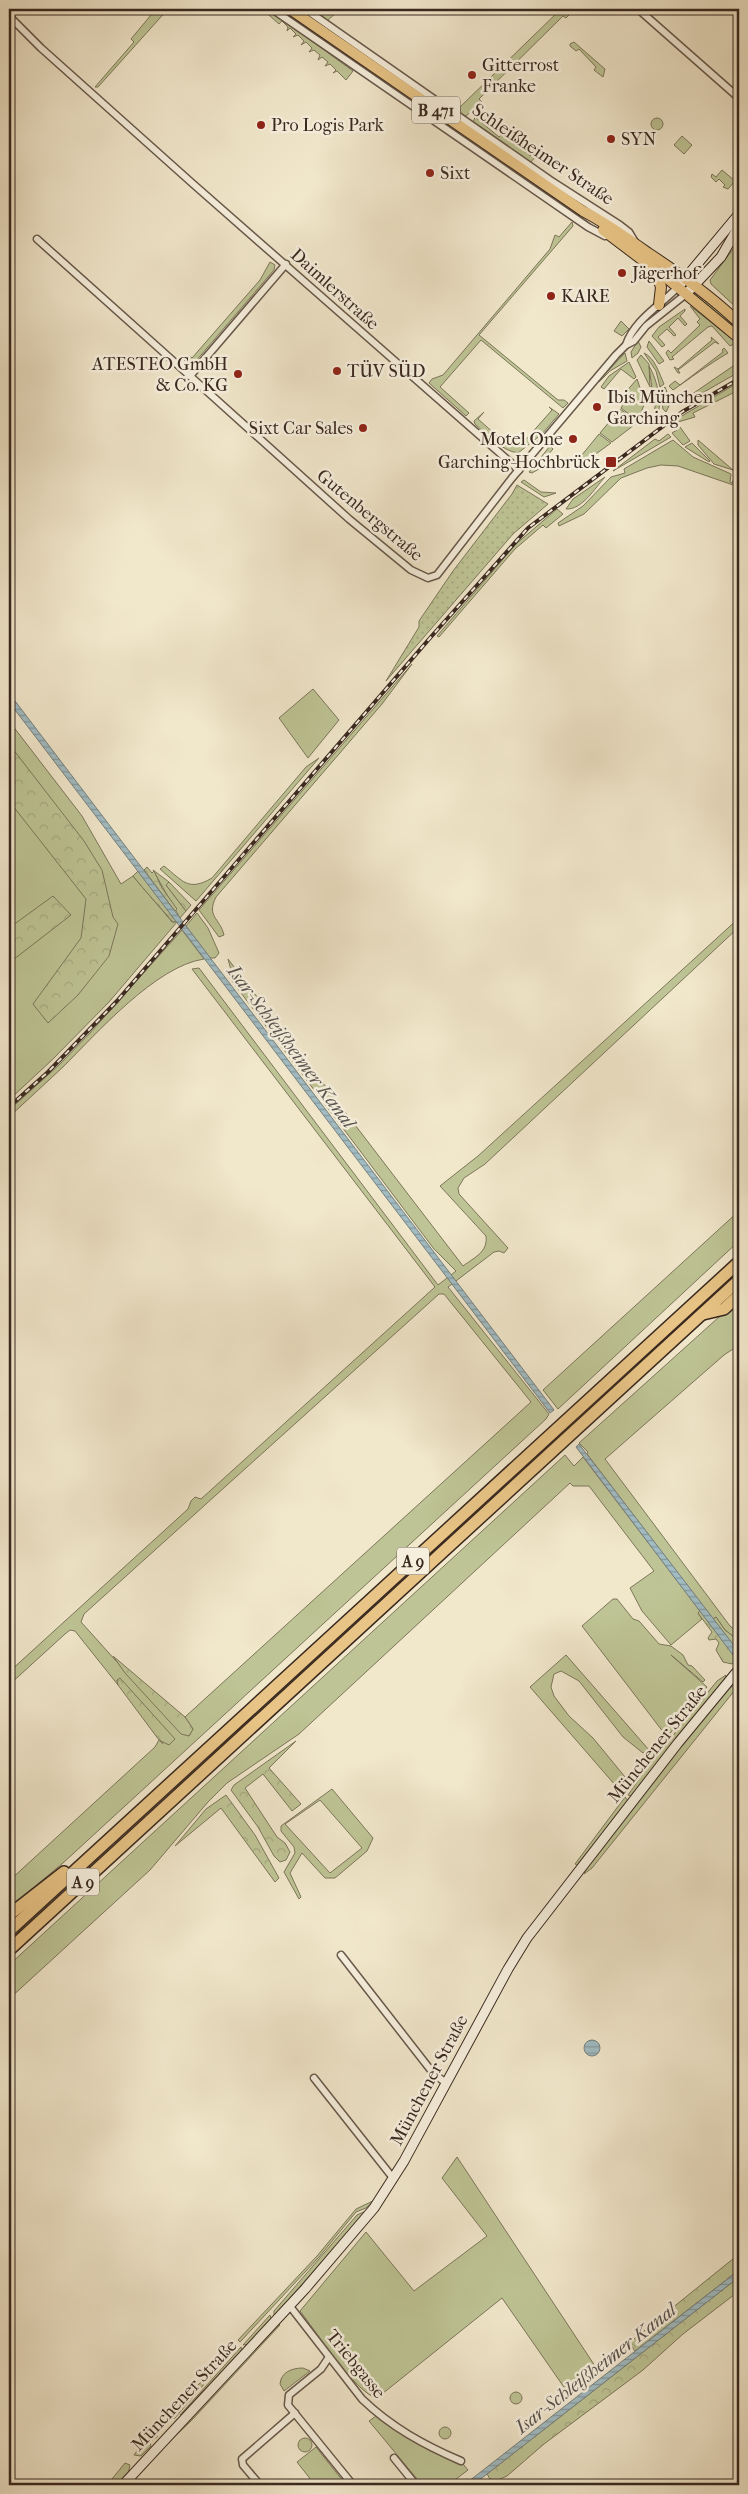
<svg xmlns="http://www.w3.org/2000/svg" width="748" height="2494" viewBox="0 0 748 2494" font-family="'IM FELL French Canon',serif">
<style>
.green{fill:#bec495;stroke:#7c765a;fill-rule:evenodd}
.forest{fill:url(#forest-crowns);stroke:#7c765a}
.park{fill:url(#park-dots);stroke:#7c765a}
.water{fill:url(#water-rules);stroke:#778181}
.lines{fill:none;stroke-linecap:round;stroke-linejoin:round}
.minor-casing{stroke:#67584a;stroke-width:9}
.secondary-casing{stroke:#39281f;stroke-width:11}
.primary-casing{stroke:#39281f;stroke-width:12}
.motorway-casing{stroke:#39281f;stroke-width:14}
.minor{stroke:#f6efdd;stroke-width:6}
.secondary{stroke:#f6efdd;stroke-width:9}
.primary{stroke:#e8c486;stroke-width:10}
.motorway{stroke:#e8c486;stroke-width:11}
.rail-casing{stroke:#39281f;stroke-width:4}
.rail{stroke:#f6efdd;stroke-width:2;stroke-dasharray:5.5;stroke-linecap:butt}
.poi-dot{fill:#8f2418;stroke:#f6efdd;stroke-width:2}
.labels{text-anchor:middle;stroke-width:5;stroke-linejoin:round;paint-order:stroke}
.shield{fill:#f6efdd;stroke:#726458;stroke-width:1}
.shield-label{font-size:16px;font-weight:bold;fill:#39281f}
.poi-label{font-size:18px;fill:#39281f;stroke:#f6efdd;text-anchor:start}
.street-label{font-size:18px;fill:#39281f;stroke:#f6efdd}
.water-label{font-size:19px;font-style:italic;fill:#585450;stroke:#f6efdd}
</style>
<defs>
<pattern id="forest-crowns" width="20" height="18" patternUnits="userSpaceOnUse" patternTransform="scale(1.25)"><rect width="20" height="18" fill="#bec495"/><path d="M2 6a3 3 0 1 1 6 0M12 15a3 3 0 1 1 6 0" fill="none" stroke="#a4a880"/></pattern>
<pattern id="park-dots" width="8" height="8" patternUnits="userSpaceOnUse" patternTransform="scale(1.25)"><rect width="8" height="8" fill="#bec495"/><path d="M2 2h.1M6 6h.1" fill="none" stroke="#a4a880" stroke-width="1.8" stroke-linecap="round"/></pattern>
<pattern id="water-rules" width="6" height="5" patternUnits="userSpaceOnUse" patternTransform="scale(1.25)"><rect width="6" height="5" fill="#a1bcc3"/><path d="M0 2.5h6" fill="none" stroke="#84999e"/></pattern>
</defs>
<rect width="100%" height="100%" fill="#f1e7cb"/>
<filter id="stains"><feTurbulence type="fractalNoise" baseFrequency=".004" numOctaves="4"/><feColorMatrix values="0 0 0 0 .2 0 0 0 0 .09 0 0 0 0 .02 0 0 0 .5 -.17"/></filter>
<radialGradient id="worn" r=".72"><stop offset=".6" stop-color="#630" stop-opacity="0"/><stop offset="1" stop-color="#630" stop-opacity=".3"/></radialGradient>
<g class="green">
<path d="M 156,9 L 168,9 L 98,87 L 95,87 L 134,42 L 131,39 Z"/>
<path d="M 262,9 L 268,9 L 353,71 L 346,80 L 337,71 L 333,73 L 336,70 L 330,64 L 325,66 L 328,62 L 322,57 L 318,60 L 320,55 L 314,50 L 309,52 L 312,48 L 306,42 L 301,45 L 304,41 L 298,35 L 293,37 L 296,34 L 290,28 L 287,31 L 288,27 L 282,21 L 279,24 Z"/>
<path d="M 278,9 L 285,9 L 352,55 L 353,61 Z"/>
<path d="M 309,9 L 340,9 L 327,21 Z"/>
<path d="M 561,9 L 575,9 L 566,18 L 563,16 L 479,99 L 482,102 L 466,116 L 461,114 L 460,107 Z"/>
<path d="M 574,42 L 605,69 L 603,77 L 594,70 L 596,67 L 579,49 L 576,51 L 570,46 L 570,44 Z"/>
<path d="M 404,97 L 414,99 L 577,213 L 598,230 Z"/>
<path d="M 475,117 L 499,137 L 506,131 L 518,143 L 521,141 L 525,145 L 523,148 L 530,156 L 533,153 L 536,156 L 531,162 L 473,123 Z"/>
<circle cx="657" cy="124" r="6"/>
<path d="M 682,136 L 692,145 L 684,154 L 674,145 Z"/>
<path d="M 722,170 L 735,181 L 728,189 L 723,187 L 725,185 L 719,179 L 716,182 L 711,177 L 712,174 L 716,177 Z"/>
<path d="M 572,222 L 573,226 L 479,335 L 558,400 L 564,400 L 568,403 L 563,408 L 481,340 L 440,387 L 469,413 L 466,416 L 429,383 L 432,379 L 443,375 L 550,249 L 555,235 L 559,237 Z"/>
<path d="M 739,241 L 739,310 L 711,284 L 710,280 Z"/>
<path d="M 270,262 L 275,265 L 274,270 L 195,362 L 186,362 L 184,360 L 189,355 L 192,358 L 260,280 Z"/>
<path d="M 695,293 L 724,316 L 739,333 L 694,295 Z"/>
<path d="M 690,306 L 739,344 L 739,350 L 734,344 L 730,346 L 712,326 L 708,327 L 672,357 L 674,359 L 670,360 L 666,353 L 668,350 L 671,353 L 700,325 L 697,322 L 700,319 Z"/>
<path d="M 685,309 L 685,311 L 680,316 L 687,324 L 685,326 L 678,318 L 669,327 L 676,335 L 674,336 L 667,329 L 658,337 L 665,345 L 662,347 L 652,336 L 659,327 Z"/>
<path d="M 621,321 L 629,329 L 622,336 L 614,331 Z"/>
<path d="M 711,337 L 719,344 L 715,342 L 678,370 L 680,373 L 678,373 L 674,367 L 678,369 L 712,340 Z"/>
<path d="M 638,341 L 641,347 L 638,353 L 632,358 L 631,352 Z"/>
<path d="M 649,341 L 664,361 L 659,364 L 647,347 Z"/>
<path d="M 724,348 L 728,353 C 709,364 689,379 673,390 L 669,386 L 675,381 L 680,385 L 723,352 L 722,350 Z"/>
<path d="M 625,353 L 627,361 L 610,371 L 599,382 L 599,380 Z"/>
<path d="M 644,353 C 655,358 659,373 664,384 L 660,387 L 656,371 Z"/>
<path d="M 641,355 L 649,364 L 650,387 L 637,360 Z"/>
<path d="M 629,362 L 636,377 L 634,379 L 621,369 L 604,389 L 601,387 L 609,376 Z"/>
<path d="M 736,364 L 739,366 L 739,372 L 690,400 L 688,397 Z"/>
<path d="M 649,366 C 655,375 664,403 657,414 L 654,413 L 656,401 L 652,389 Z"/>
<path d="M 637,379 L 645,402 L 638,421 L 621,408 L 623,405 L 618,401 Z"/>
<path d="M 739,382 L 739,390 L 693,413 L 695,417 L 678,422 L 675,420 Z"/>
<path d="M 665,387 L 671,402 L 666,412 L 663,409 L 660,392 Z"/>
<path d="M 549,407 L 559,414 L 542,434 L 518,453 C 502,451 486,434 475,424 L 474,421 L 484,412 L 478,419 L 505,443 L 509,439 L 515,445 L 518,441 L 522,444 L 552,410 Z"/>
<path d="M 620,409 L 638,422 L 612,442 L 600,433 Z"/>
<path d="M 676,426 L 680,427 L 690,441 L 683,445 L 672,433 L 677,430 Z"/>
<path d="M 599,434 L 611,443 L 582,464 L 577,461 Z"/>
<path d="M 668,434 L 671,437 L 613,471 L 655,439 L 659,441 Z"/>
<path d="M 673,440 L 693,457 L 731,474 L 730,482 L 732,483 L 739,468 L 739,487 L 678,466 L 661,465 L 647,468 L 621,478 L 584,514 L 559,526 L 558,523 L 583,506 L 611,477 L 625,473 L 624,469 Z"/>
<path d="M 698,440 L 733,470 L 714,464 L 698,445 Z"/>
<path d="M 692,443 L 710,461 L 709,462 L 685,447 Z"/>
<path d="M 605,477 C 595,488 582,510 566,509 L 573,499 Z"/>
<path d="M 524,480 L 541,492 L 556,493 L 544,497 L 521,482 Z"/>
<path d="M 557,509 L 563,514 L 546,528 L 543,525 L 515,549 L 439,637 L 437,636 L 516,544 Z"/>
<path d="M 412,664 L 382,704 L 216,897 C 206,917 220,918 224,935 L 219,937 L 199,910 Z"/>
<path d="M 313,689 L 339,720 L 308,758 L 279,718 Z"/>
<path d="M 9,721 L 82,816 L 121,884 L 133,876 C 146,892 159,906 172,922 L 177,922 L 109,1002 L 53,1059 L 9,1100 Z"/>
<path d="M 319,758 L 196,901 L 160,869 L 164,866 C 183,881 188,892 212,878 L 306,767 Z"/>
<path d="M 153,870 L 169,882 L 166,885 L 186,911 L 180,918 Z"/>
<path d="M 197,913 L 208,928 L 219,953 L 215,958 L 210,958 L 186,926 Z"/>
<path d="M 739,918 L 739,927 L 485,1164 L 464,1178 L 458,1188 L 459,1194 L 508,1248 L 504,1253 L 499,1251 L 494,1252 L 448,1287 L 549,1414 L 546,1419 L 63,1863 L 9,1908 L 9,1881 L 155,1747 L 159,1740 L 163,1744 L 117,1680 L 118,1685 L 75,1631 L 70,1630 L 65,1634 L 9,1685 L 9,1672 L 188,1509 L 191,1501 L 195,1497 L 201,1499 L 435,1287 L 192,969 L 199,968 L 438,1285 L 456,1271 L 434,1249 L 229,977 L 225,970 L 231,970 L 228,959 L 463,1266 C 475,1257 488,1252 486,1236 L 440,1186 L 478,1156 ZM 439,1294 L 444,1294 L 531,1402 L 185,1717 L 193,1729 L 189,1736 L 181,1733 L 81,1622 L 84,1614 Z"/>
<path d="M 182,930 L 204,959 C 156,966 97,1033 63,1067 C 45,1084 27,1100 9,1117 L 9,1110 L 59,1065 L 90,1033 Z"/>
<path d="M 739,1211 L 739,1241 L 558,1409 L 543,1390 Z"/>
<path d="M 739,1299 L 739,1345 L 724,1355 L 605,1459 L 730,1626 L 739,1633 L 739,1641 L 725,1630 L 716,1617 L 713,1619 L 587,1454 L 588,1452 L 579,1443 Z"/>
<path d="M 590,1405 L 592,1408 L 176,1791 L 173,1787 Z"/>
<path d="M 565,1455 L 574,1466 L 583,1457 L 700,1611 L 698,1613 L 702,1619 L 671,1645 L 642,1611 L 630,1588 L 654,1571 L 589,1486 L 573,1486 L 570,1483 L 299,1734 L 227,1783 L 208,1802 L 150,1870 L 9,1999 L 9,1965 Z"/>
<path d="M 613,1599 L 617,1599 L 633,1619 L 639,1621 L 659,1644 L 671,1646 L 683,1655 L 688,1665 L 692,1666 L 705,1680 L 703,1682 L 671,1655 L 707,1687 L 667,1737 L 582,1626 Z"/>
<path d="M 566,1655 L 649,1750 L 643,1753 L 623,1737 L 579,1681 L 561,1671 L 554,1674 L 551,1687 L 554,1696 L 569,1716 L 593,1738 L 630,1783 L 622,1793 L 530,1687 Z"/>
<path d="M 726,1675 L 725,1679 L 632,1796 L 628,1795 L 649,1765 L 717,1681 Z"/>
<path d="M 737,1682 L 739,1682 L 739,1685 L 592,1868 L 584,1874 L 587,1865 L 719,1698 Z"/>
<path d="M 332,1789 L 373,1838 L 367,1851 L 335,1878 L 325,1878 L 302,1853 L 290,1873 L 301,1897 L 299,1899 L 284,1872 L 295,1853 L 294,1847 L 281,1831 L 281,1826 ZM 320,1800 L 362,1848 L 330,1873 L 285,1824 Z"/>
<path d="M 625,1797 L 628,1801 L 577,1865 L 575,1864 Z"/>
<path d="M 46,1904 L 48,1907 L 9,1943 L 9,1938 Z"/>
<path d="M 457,2157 L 597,2369 L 568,2393 L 502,2298 L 377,2398 C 356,2394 315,2330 300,2311 L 366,2232 L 414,2291 L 487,2236 L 442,2178 Z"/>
<path d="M 375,2200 L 366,2208 L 356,2212 L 319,2257 L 240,2342 L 238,2340 L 317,2256 L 356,2209 Z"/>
<path d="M 366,2211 L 274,2316 L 274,2311 L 357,2215 Z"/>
<path d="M 270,2315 L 271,2319 L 249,2344 L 243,2345 Z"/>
<path d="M 278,2323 L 280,2325 L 192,2420 L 169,2442 Z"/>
<path d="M 235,2343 L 237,2346 L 174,2419 L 172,2415 Z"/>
<path d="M 241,2347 L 242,2351 L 180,2415 Z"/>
<path d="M 303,2368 L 310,2371 L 284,2391 L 280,2384 C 281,2372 292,2368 303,2368 Z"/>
<circle cx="516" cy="2398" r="6"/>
<path d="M 376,2416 L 404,2436 L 463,2464 L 468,2470 L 448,2485 L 422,2485 L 369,2421 Z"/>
<circle cx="445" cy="2433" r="6"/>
<path d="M 158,2436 L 150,2442 L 151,2446 L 141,2456 L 134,2455 L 142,2444 Z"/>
<circle cx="305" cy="2445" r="7"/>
<path d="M 316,2447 L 343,2481 L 342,2485 L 315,2485 L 297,2462 Z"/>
<path d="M 125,2463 L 130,2465 L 128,2474 L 117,2485 L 107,2485 Z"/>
</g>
<g class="forest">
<path d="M 550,446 L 553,449 L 542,462 L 544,466 L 532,473 L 529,472 Z"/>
<path d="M 9,744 L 84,841 L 102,870 L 113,917 L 118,924 L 109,956 L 78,995 L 48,1023 L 33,1004 L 81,938 L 86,899 L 9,801 Z"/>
<path d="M 147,867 L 152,873 L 154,871 L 162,888 L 177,909 L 175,911 L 144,870 Z"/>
<path d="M 138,871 L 176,921 L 173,922 C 159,906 146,892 133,876 Z"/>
<path d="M 169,882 L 191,905 L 186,911 L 166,885 Z"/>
<path d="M 53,896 L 71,915 L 9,963 L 9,928 Z"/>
<path d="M 700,1611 L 737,1659 L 732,1664 L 723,1662 L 716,1650 L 719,1643 L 716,1639 L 709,1640 L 708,1638 L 712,1632 L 698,1613 Z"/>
<path d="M 716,1617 L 725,1630 L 739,1641 L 739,1652 L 713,1619 Z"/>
<path d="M 113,1656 L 185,1717 L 193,1729 L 189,1736 L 181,1734 L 125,1673 Z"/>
<path d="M 120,1678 L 175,1739 L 169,1745 L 159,1740 L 118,1685 L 117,1680 Z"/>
<path d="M 296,1741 L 269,1768 L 301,1804 L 292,1811 L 263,1774 L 245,1788 L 277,1837 L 285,1843 L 290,1852 L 286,1860 L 280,1862 L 274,1856 L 258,1827 L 231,1790 L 234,1785 Z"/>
<path d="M 226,1795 L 255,1835 L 279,1878 L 275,1882 L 221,1808 L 175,1846 L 206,1809 Z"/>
<path d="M 739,2254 L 739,2270 L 635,2351 L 632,2347 L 628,2351 L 624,2347 Z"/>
<path d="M 739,2277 L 739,2291 L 683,2334 L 643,2370 L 544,2444 L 507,2476 L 498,2480 L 490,2479 L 487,2474 Z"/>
</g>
<path class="park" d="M 517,485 L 548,504 L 513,534 L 386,681 L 419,627 L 419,621 L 453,571 L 512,494 Z"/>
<g class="water">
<path d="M 9,693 L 554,1410 L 550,1413 L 9,702 Z"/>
<path d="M 579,1444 L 739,1652 L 739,1663 L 576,1447 Z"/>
<circle cx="592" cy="2048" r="8"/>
<path d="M 739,2270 L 739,2277 L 473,2485 L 464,2485 Z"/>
</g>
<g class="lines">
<g class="minor-casing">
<g id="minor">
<path d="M 272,9 L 588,227 L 605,236"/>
<path d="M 305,9 L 550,180 L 620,225 L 629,232 L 635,242"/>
<path d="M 638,9 L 739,98"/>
<path d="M 9,16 L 41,48 L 192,183 L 519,470"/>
<path d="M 37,239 L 190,376"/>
<path d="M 286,264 L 190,376 L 349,519 L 411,570 L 428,578 L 437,575 L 512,478 L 616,355 L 626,345 L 634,341 L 646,326 L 686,294"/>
<path d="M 626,345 C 634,320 661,305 678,287"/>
<path d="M 341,1955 L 433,2073 L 446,2083"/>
<path d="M 314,2078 L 393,2178"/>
<path d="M 289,2305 L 362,2399 C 391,2427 424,2445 461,2461"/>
<path d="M 329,2357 L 321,2369 L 289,2395 L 288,2405 L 353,2485"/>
<path d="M 394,2458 L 416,2485"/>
<path d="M 260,2485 L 243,2465 L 242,2459 L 295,2413"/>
</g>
</g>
<g class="secondary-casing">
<g id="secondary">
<path d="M 678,287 L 739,214"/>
<path d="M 686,294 L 721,257 L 739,226"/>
<path d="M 123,2485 L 305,2289 L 374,2208 L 404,2161 L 508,1969 L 527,1938 L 678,1743 L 739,1669"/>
</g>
</g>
<g class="primary-casing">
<g id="primary">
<path d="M 290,9 L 583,211 C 606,223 627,238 648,253 C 680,274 711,296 739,323"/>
<path d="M 603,230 L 669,280 L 739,338"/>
<path d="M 655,270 L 661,287 L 659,305"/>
</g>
</g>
<g class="motorway-casing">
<g id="motorway">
<path d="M 703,1314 L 724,1309 L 739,1295"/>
<path d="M 9,1915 L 64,1872"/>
<path d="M 9,1931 L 739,1262"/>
<path d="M 9,1950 L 739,1280"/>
</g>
</g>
<use href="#minor" class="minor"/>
<use href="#secondary" class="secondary"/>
<use href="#primary" class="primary"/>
<use href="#motorway" class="motorway"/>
<g class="rail-casing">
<path id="rail" d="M 9,1107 L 48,1072 L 117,1001 L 430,638 L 528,528 L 682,412 L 739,379"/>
</g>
<use href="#rail" class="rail"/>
</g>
<g class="poi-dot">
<circle cx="472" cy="75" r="5"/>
<circle cx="261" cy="125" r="5"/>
<circle cx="611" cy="139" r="5"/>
<circle cx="430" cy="173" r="5"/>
<circle cx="622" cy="273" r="5"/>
<circle cx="551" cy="296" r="5"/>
<circle cx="337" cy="371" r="5"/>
<circle cx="238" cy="374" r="5"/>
<circle cx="597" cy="407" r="5"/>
<circle cx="363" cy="428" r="5"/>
<circle cx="573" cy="439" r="5"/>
<rect x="605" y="456" width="12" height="12" rx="2.5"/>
</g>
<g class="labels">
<g class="shield">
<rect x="412" y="96.5" width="48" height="27" rx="4"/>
<rect x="397" y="1547.5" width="32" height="27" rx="4"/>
<rect x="67" y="1868.5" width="32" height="27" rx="4"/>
</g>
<g class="shield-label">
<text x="436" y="116">B 471</text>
<text x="413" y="1567">A 9</text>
<text x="83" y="1888">A 9</text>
</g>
<g class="poi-label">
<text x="482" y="71">Gitterrost<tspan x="482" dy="21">Franke</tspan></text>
<text x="271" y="131">Pro Logis Park</text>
<text x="621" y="145">SYN</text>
<text x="440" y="179">Sixt</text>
<text x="632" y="279">Jägerhof</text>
<text x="561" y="302">KARE</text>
<text x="228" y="370" text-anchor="end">ATESTEO GmbH<tspan x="228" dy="21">&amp; Co. KG</tspan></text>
<text x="347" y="377">TÜV SÜD</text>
<text x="607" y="403">Ibis München<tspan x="607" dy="21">Garching</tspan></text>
<text x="353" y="434" text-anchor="end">Sixt Car Sales</text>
<text x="563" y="445" text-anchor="end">Motel One</text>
<text x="600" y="468" text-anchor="end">Garching-Hochbrück</text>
</g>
<g class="street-label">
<text transform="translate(543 154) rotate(34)" y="6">Schleißheimer Straße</text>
<text transform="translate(335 289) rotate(42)" y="6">Daimlerstraße</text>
<text transform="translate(370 515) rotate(40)" y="6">Gutenbergstraße</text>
<text transform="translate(657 1744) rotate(-51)" y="6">Münchener Straße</text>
<text transform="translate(429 2080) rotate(-62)" y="6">Münchener Straße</text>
<text transform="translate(356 2364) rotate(51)" y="6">Triebgasse</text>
<text transform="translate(184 2395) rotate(-47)" y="6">Münchener Straße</text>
</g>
<g class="water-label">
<text transform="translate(292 1046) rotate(53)" y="7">Isar-Schleißheimer Kanal</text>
<text transform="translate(595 2368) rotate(-38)" y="7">Isar-Schleißheimer Kanal</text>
</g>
</g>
<rect width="748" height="2494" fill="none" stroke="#f1e7cb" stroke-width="30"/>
<rect x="10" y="10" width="728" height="2474" fill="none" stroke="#39281f" stroke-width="2.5"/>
<rect x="15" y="15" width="718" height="2464" fill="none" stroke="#39281f"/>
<rect width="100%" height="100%" filter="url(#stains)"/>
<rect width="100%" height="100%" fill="url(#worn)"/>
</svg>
